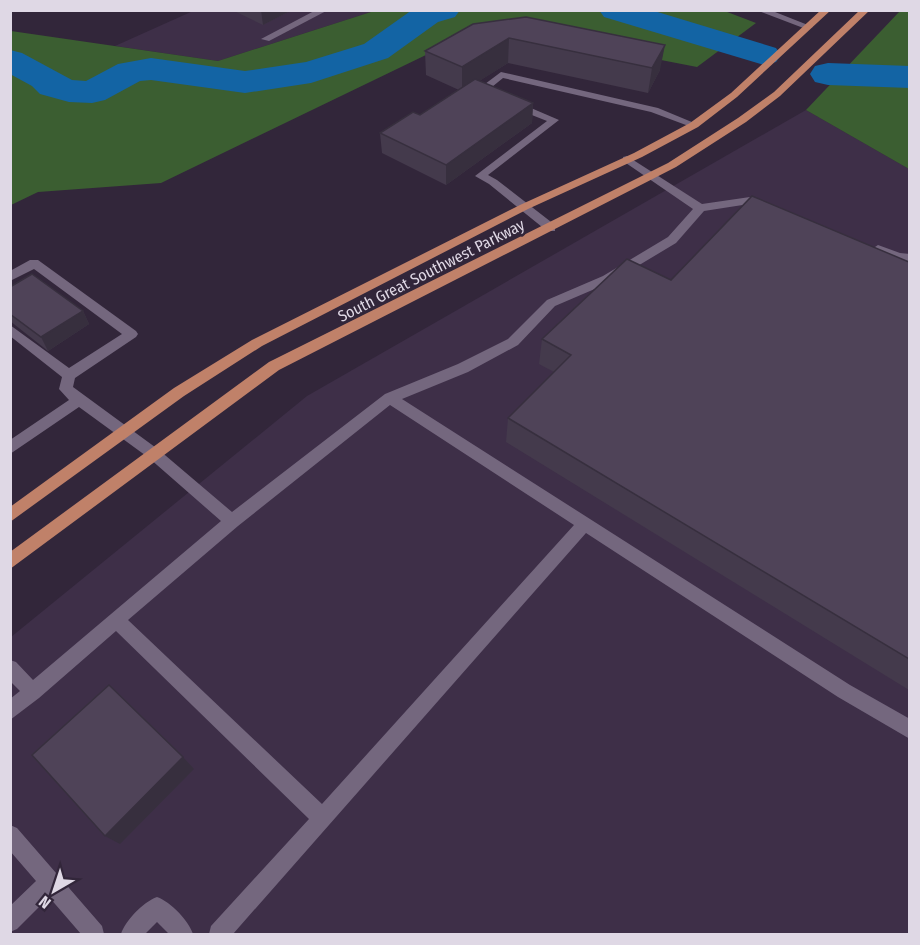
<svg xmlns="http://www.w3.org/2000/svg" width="920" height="945" viewBox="0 0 920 945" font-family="'Fira Sans Condensed',sans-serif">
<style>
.built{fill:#3e2f48}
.green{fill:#3b5e31}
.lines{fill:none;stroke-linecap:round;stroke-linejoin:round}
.river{fill:#1364a4;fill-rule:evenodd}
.minor{fill:#74677e;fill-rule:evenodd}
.major{fill:#c08169;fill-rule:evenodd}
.wall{fill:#443a4c}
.shaded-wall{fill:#372f3e}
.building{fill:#4f4358;stroke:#372f3e;stroke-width:1.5}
.labels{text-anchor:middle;stroke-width:5;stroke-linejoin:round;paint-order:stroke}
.street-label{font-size:16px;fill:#dfd8e5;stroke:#32263a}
</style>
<rect width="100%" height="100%" fill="#32263a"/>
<g class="built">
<path d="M 193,11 L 374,11 L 218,61 L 115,46 Z"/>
<path d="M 806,110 L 909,169 L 909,934 L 11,934 L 11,637 L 307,396 Z"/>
</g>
<g class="green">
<path d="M 722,10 L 756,23 L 697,67 L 486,26 L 161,183 L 38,192 L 11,205 L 11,31 L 218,61 L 374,11 Z"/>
<path d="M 900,11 L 909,11 L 909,169 L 806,110 Z"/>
</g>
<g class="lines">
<g class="river">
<path d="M 412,10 L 460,10 L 455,17 L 438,22 L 388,58 L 311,83 L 245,93 L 151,80 L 140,81 L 105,100 L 92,103 L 69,102 L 40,94 L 32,86 L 10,74 L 10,50 L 22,53 L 72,80 L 86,81 L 118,64 L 151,58 L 245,71 L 306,62 L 364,44 Z"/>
<path d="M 599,10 L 651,10 L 776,48 L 781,55 L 776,62 L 764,65 L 604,17 Z"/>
<path d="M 828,63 L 910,66 L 910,88 L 828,85 L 815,82 L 810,74 L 815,66 Z"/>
</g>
<g class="minor">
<path d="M 316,10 L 328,10 L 269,41 L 261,39 Z"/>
<path d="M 756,10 L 770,10 L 813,27 L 806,29 Z"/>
<path d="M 501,72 L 658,108 L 699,125 L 694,128 L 651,112 L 503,78 L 487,91 L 491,93 L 491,97 L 477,94 L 477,90 Z"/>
<path d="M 509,102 L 517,102 L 559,120 L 488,175 L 497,180 L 555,225 L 555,231 L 547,231 L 489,184 L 475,176 L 547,121 L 509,106 Z"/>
<path d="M 627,156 L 702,204 L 750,197 L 772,206 L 766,209 L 749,204 L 704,211 L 676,243 L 611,282 L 555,306 L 518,345 L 468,372 L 402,399 L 850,685 L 910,719 L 910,739 L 838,697 L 586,533 L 233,934 L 209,934 L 211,926 L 309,819 L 116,631 L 39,698 L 10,720 L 10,699 L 20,691 L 10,681 L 10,660 L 16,662 L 33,680 L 221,521 L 149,458 L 79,407 L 10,454 L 10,440 L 69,400 L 59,389 L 62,377 L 10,336 L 10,325 L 69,368 L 122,334 L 34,269 L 10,281 L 10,271 L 30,260 L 38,260 L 136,331 L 138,334 L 136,337 L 75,378 L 73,387 L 159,450 L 232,512 L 385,394 L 458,364 L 508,339 L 547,300 L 603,276 L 668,237 L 693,209 L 623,161 L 623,157 ZM 390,405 L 574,525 L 322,804 L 128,620 L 238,526 Z"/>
<path d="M 878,245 L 900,253 L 910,254 L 910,262 L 894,260 L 874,252 L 872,249 Z"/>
<path d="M 10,825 L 17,828 L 102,926 L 104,934 L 81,934 L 49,897 L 17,929 L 10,932 L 10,906 L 36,881 L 10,851 Z"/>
<path d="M 157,897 C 171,902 189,921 193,934 L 169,934 L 157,922 L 145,934 L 121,934 C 125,921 143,902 157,897 Z"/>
</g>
<g class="major">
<path d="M 821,10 L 831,10 L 737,97 L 698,127 L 642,157 L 528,209 L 262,346 L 184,396 L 10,522 L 10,507 L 174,388 L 252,340 L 520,205 L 634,153 L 690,123 L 731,93 Z"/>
<path d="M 860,10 L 870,10 L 780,96 L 746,122 L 676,167 L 279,370 L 10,569 L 10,552 L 269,362 L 668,163 L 738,118 L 774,92 Z"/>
</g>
</g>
<g class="wall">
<path d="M 232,10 L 292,10 L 263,25 Z"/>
<path d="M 473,24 L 660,70 L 648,93 L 508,63 L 479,81 L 533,103 L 532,123 L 446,185 L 382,153 L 380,133 L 420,115 L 459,90 L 426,75 L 425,51 Z"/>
<path d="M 909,262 L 909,690 L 506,442 L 508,418 L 554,372 L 539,364 L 542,339 L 671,280 Z"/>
<path d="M 10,287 L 83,311 L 89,324 L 48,351 L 10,321 Z"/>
</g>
<g class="shaded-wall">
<path d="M 261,10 L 292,10 L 263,25 Z"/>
<path d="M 509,38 L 508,63 L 462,92 L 462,67 Z"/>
<path d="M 665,45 L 660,70 L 648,93 L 652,68 Z"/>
<path d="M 533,103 L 532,123 L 446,185 L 446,165 Z"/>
<path d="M 83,311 L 89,324 L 48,351 L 41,337 Z"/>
<path d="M 183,757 L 194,769 L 120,844 L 105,836 Z"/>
</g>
<g class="building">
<path d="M 526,17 L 665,45 L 652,68 L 509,38 L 462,67 L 425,51 L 473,24 Z"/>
<path d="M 475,79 L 533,103 L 446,165 L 380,133 L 413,112 L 420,115 Z"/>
<path d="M 752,196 L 909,262 L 909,659 L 508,418 L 571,355 L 542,339 L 627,259 L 671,280 Z"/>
<path d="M 32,274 L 83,311 L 41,337 L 10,314 L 10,287 Z"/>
<path d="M 109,685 L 183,757 L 105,836 L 32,755 Z"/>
</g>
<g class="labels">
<g class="street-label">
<text transform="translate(431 270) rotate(-27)" y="6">South Great Southwest Parkway</text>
</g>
</g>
<rect width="920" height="945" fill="none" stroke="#dfd8e5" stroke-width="24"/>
<g transform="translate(54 891) rotate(219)" stroke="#32263a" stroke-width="4.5" paint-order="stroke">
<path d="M0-4.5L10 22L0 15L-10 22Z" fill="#dfd8e5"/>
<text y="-9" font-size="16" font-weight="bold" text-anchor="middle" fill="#dfd8e5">N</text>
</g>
</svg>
